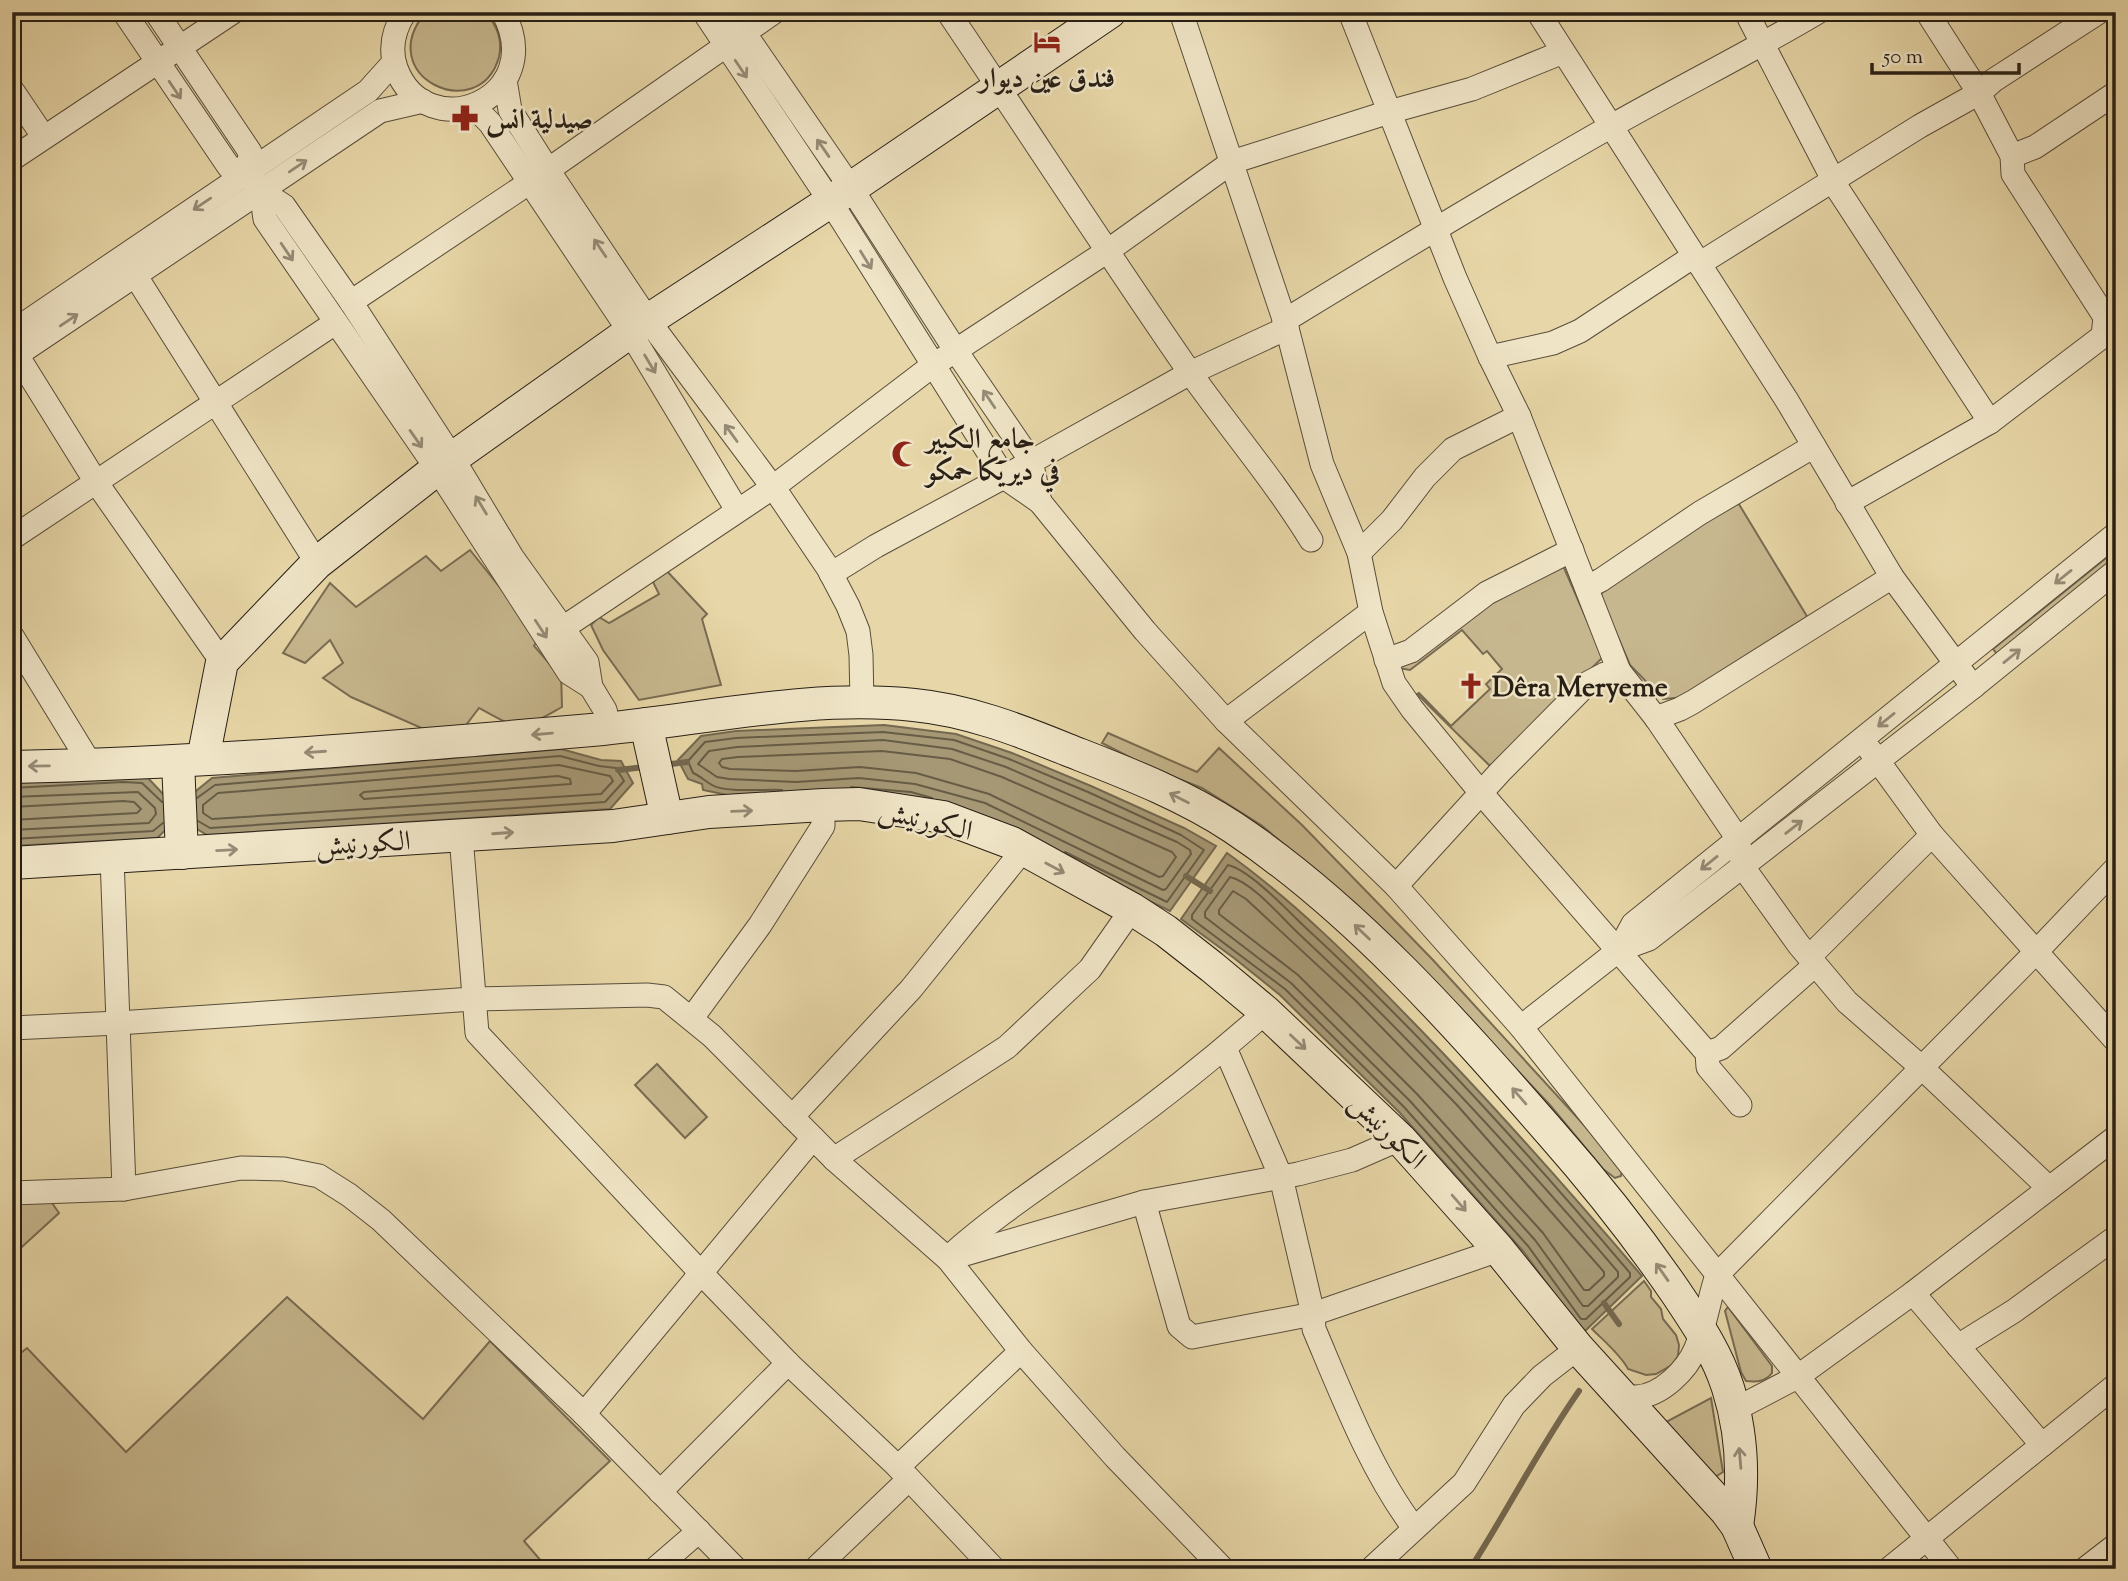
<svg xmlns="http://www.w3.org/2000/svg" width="2128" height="1581" viewBox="0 0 2128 1581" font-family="'Sorts Mill Goudy',Amiri,serif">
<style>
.green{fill:#c7b78e;stroke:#786b52;stroke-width:2}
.water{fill:#a69875;stroke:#74684f;stroke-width:2}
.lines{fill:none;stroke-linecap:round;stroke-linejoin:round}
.shore{stroke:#675c45;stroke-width:2}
.stream{stroke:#74684f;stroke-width:6}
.minor-casing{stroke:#584d3a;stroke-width:25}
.secondary-casing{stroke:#281f15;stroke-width:34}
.minor{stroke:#efe4c6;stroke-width:23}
.secondary{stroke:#efe4c6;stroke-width:32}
.oneway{stroke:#958b76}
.labels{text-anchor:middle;stroke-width:5;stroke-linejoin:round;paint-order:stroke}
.poi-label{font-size:28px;font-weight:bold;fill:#281f15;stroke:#efe4c6;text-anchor:start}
.street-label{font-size:28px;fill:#281f15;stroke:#efe4c6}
</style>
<rect width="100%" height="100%" fill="#e7d6a7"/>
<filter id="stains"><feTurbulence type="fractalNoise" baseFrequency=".00286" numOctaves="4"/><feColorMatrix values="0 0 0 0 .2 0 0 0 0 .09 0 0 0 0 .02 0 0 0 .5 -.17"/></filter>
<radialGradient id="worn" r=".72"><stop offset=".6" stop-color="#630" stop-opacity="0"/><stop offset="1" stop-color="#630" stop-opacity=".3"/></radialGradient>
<g class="green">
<path d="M 426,12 L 485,12 C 496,24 503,40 499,57 C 479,127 371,76 426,12 Z"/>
<path d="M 1734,496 L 1808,618 L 1687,697 L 1663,699 L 1630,665 L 1601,598 L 1603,584 Z"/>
<path d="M 470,550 L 530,625 L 538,639 L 534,646 L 555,670 L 561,671 L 562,707 C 519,731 522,732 479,708 L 463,729 L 435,734 L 351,697 L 323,678 L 343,663 L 330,640 L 305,663 L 283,653 L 330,583 L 356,607 L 426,556 L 441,571 Z"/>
<path d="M 2116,550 L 2116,558 L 1997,654 L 1993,649 Z"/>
<path d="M 1561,561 L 1603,657 L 1491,767 L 1417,694 L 1419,693 L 1451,726 L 1490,689 L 1486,684 L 1502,669 L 1487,651 L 1483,654 L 1462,630 L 1410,670 L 1398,668 L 1485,601 Z"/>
<path d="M 665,569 L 707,614 L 702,619 L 721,685 L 639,700 L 603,650 L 591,625 L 599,617 L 609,623 L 659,594 L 653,582 Z"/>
<path d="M 1108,733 L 1197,772 L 1219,748 L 1302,825 L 1433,960 L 1606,1149 L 1622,1170 L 1621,1176 L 1615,1178 L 1603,1169 L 1550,1105 L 1466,1016 L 1357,905 L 1261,825 L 1202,788 L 1153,769 L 1102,743 Z"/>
<path d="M 657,1064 L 707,1117 L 685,1138 L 635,1085 Z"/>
<path d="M 50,1200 L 59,1213 L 12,1256 L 12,1201 Z"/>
<path d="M 1644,1281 L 1651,1291 L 1651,1297 L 1661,1309 L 1663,1319 L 1676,1335 L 1679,1345 L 1678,1356 L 1672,1365 L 1656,1374 L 1646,1375 L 1628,1369 C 1621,1355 1604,1341 1592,1329 Z"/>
<path d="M 287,1297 L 423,1419 L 490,1341 L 610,1461 L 524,1541 L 548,1569 L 12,1569 L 12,1360 L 27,1348 L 126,1452 Z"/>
<path d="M 1728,1307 L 1772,1366 L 1772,1373 C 1765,1382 1757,1382 1746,1381 L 1741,1372 L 1725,1311 Z"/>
<path d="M 1711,1398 L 1723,1472 L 1715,1477 L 1666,1422 Z"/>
</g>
<g class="water">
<path d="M 884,725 L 956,734 L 1012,753 L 1091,786 L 1184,828 L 1216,846 L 1170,911 L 979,818 L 797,798 L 727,795 L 703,790 L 702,784 L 688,779 L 678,760 L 701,736 L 736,731 Z"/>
<path d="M 561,749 L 601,760 L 621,761 L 633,783 L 610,809 L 207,835 L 197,829 L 186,799 L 212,778 Z"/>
<path d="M 146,776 L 165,796 L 170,826 L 157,838 L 12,846 L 12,781 Z"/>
<path d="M 1227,853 C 1294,901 1354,961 1411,1020 C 1491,1102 1567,1188 1642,1276 L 1583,1333 L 1523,1251 L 1399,1112 L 1280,995 L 1234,958 L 1181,919 Z"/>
</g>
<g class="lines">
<g class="shore">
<path d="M 883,740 L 952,749 L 1006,767 L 1177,842 L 1190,850 L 1191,854 L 1166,889 L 1163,890 L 985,803 L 915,784 L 859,778 L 796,782 L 729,779 L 717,777 L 698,764 L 709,751 L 737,747 Z"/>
<path d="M 882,751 L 950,759 L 1002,777 L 1172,852 L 1176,857 L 1163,876 L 1159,877 L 989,794 L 916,773 L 860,767 L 796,771 L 730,769 L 722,767 L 719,763 L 722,759 L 738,757 Z"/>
<path d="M 559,765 L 610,776 L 613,781 L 601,794 L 212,819 L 203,813 L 203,805 L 218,793 Z"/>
<path d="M 558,776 L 570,779 L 571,784 L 364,799 L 360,795 L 364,792 Z"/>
<path d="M 851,787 L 911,792 L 932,798"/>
<path d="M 12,788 L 123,782 L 142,783 L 162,802"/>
<path d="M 782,790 C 765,789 725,793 712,785 C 705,781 700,776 693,773 L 688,761 L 705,742 L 736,738 L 883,732 L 954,740 L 1009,759 L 1088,792 L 1181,835 L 1204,850 L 1167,902 L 1065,852"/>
<path d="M 12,797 L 138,792 L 155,808 L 156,814 L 149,823 L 12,830"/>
<path d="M 197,798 L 215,785 L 560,756 L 599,766 L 616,768 L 624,781 L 605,802 L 210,828 L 198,821"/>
<path d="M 12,807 L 123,801 L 134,802 L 141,809 L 137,813 L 12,820"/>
<path d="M 12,839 L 153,831 L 163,823"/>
<path d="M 1228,865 C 1250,870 1288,911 1306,928 C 1422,1035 1527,1152 1630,1273 L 1630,1277 L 1586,1319 L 1581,1319 L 1528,1246 L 1404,1107 L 1285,989 L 1192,919 L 1192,915 Z"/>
<path d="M 1230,877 C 1252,882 1282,918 1299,934 C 1413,1040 1517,1154 1618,1272 L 1618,1277 L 1588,1306 L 1583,1306 L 1535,1240 L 1410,1101 L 1291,983 L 1205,917 L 1205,912 Z"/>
<path d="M 1233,891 L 1246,899 L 1355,1000 L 1457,1105 L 1604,1272 L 1604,1276 L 1589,1290 L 1584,1290 L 1543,1233 L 1417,1094 L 1298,975 L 1219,914 L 1219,910 Z"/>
</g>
<g class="stream">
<path d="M 663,765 L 687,762"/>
<path d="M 618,770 L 645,767"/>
<path d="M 1186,876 L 1210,891"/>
<path d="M 1604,1303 L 1619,1324"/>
<path d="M 1470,1569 C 1508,1510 1539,1448 1579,1391"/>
</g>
<g class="minor-casing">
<g id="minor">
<path d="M 124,12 L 229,167 L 248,173 L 261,191 L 284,206 L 351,302 L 453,459 L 512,557 L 587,662 L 591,687 L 605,710 L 610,728"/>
<path d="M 156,12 L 250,152 L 248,173"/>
<path d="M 405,12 C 394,29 389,48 396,68 C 426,149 550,99 503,12"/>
<path d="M 704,12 L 830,201 L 1004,477 L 1040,502 L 1145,631 L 1226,721 L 1396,886 L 1521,1027 L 1951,1569"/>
<path d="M 730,12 L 851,188 L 956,351 L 1031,461 L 1040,502"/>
<path d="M 948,12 C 1027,129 1104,248 1184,364 C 1226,424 1273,478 1311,540"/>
<path d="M 1181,12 L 1287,328 L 1322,464 L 1359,553 L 1371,612 L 1394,683 L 1412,709 L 1482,794 L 1707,1053 L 1708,1067 L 1740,1105"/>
<path d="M 1350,12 L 1455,278 L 1490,357 L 1519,416 L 1619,671 L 1656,718 L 1738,839 L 1743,867 L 1799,945 L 1847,1002 L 1921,1067 L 2049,1188"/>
<path d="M 1538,12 L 1786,399 L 1892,577 L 1973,687"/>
<path d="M 1746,12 L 1839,191 L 1990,422"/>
<path d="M 1927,12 L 1979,93 L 2012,156 L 2013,174 L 2105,317"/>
<path d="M 505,80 L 510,110 L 548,170 L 648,320 L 780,497 L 828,568 L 848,606 L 858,631 L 861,655 L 862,703"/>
<path d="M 12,90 L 43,136"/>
<path d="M 473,106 L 490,123 L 630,332 L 737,510"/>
<path d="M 2012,156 L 2035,147 L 2116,93"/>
<path d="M 12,159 L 233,12"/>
<path d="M 261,191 L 265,219 L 437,469 L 569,673 L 591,687"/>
<path d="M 1699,264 L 1920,126 L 1979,93 L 1994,80 L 2099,12"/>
<path d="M 135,275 L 317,563"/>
<path d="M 351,302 L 548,170 L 774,12"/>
<path d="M 1284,321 C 1392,255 1499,190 1608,128 C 1678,88 1749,53 1818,12"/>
<path d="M 12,332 L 368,91 L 394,62"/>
<path d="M 17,355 L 96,482 L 222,662"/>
<path d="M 1490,357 L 1553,343 L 1580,331 L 1694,256"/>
<path d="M 12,358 L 380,111 L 423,101"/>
<path d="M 1847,503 L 1990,422 L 2103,336 L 2105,317 L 2116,310"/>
<path d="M 12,538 L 335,323"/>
<path d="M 1359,553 L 1392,520 L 1425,477 L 1453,449 L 1519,416"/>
<path d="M 831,574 L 876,546 L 1004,477 L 1190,373 L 1287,328"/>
<path d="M 1587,587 L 1601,580 L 1700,513 L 1814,446"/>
<path d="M 563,628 L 772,488 L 932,366 L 1106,252 L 1232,162 L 1389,112 L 1472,89 L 1563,52"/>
<path d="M 12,636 L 91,765"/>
<path d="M 1386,660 L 1411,651 L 1487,593 L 1572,550"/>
<path d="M 1656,718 L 1680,709 L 1693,702 L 1892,577"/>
<path d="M 1226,721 L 1371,612"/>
<path d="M 1870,750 L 1932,835 L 2116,1041"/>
<path d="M 461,836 L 477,1033 L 701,1273 L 788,1363 L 898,1467 L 994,1569"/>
<path d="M 112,857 L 124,1189"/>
<path d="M 1396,886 L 1500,772 L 1588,683 L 1605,674 L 1619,671"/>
<path d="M 1619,950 L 1633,924 L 2116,534"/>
<path d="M 1809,957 L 1932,835"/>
<path d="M 692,1018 L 760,925 L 823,826 L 823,805"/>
<path d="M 1521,1027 L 1619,950 L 1649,939 L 1973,687 L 2116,571"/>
<path d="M 12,1028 L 118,1023 L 473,999 L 647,995 L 664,997 L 712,1036 L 834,1159 L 948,1259 L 1021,1351 L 1115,1457 L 1223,1569"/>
<path d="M 1225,1048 L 1281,1177 L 1313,1314 L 1314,1329 C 1342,1395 1371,1471 1414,1528"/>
<path d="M 1707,1053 L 1721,1048 L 1815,965"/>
<path d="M 792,1117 L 911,989 L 1023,850"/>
<path d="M 834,1159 L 1007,1047 L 1090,969 L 1132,909"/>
<path d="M 12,1193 L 124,1189 L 241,1168 L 284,1169 L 319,1176 L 349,1195 L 381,1220 L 584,1414 L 736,1569"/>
<path d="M 1144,1202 L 1179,1326 L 1192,1337 L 1313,1314 L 1499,1250"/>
<path d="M 950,1256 C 1000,1211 1058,1175 1112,1135 C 1165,1097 1217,1055 1266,1012"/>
<path d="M 948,1259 L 1144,1202 L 1298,1174 L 1352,1160 L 1400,1139"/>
<path d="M 1913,1293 L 2042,1445"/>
<path d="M 1958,1346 L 2014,1311 L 2116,1237"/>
<path d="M 1620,1395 C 1625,1396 1631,1397 1636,1397 C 1661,1396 1687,1370 1696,1348 C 1706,1324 1709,1298 1717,1275 L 2036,952 L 2116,868"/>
<path d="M 1734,1410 L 1797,1377 L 1913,1293 L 2116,1137"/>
<path d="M 584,1414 L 813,1138"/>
<path d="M 898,1467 L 1021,1351"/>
<path d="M 660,1492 L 788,1363"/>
<path d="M 655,1569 L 699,1531"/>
<path d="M 815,1569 L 909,1479"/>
<path d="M 1371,1569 L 1464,1483 L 1514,1405 L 1542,1376 L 1578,1348"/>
<path d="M 1889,1569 L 2116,1385"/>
<path d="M 2085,1569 L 2116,1545"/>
</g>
</g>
<g class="secondary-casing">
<g id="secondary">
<path d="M 646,724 L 667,818"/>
<path d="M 203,759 L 222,662 L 317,563 L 437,469 L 630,332 L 851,188 L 1110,12"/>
<path d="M 178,762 L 182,853"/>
<path d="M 12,767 C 209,763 407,746 603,729 C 704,719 813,694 914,705 C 967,710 1019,730 1068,750 C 1124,772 1183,794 1234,828 C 1355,909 1455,1023 1551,1133 C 1596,1184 1638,1237 1677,1294 C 1697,1324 1717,1353 1728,1388 C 1742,1432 1744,1481 1737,1526"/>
<path d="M 12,863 L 613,826 L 709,812 L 823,805 L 859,804 L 943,817 L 1012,843 L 1132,909 L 1166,931 L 1212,967 L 1266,1012 L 1400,1139 L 1499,1250 L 1578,1348 L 1726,1511 L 1737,1526 L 1756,1569"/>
</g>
</g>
<use href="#minor" class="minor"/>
<use href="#secondary" class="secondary"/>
</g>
<defs><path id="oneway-shaft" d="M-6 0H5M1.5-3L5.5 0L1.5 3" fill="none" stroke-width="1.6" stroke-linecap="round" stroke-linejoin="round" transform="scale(1.75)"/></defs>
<g class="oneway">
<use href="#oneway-shaft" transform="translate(741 69) rotate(56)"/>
<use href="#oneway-shaft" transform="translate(175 90) rotate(56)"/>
<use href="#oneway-shaft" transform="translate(823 148) rotate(-125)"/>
<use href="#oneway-shaft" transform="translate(298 166) rotate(-34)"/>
<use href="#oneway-shaft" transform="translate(202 204) rotate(146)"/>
<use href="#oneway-shaft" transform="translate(600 248) rotate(-124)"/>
<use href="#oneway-shaft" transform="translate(287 252) rotate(56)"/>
<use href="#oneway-shaft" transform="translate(866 260) rotate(58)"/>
<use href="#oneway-shaft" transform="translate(69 320) rotate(-34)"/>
<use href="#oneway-shaft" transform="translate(650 364) rotate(59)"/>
<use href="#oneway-shaft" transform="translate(989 399) rotate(-124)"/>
<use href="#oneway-shaft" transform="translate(731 433) rotate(-126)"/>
<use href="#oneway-shaft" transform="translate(416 439) rotate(55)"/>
<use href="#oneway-shaft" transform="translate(481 505) rotate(-121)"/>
<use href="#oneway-shaft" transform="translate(2063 577) rotate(141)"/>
<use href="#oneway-shaft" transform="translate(541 629) rotate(57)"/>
<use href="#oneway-shaft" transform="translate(2012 656) rotate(-39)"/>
<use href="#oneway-shaft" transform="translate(1886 720) rotate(141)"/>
<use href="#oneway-shaft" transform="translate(542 734) rotate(175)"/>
<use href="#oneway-shaft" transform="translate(315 752) rotate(176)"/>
<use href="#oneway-shaft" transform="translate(39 766) rotate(179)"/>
<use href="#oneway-shaft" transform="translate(1179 798) rotate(-153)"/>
<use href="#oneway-shaft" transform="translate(742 811) rotate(-2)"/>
<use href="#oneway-shaft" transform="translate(1794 827) rotate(-38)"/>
<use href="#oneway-shaft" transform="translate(503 833) rotate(-4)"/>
<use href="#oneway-shaft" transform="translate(227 850) rotate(-3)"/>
<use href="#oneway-shaft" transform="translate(1709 863) rotate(141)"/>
<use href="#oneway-shaft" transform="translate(1055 868) rotate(28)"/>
<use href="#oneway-shaft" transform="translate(1362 932) rotate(-136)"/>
<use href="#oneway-shaft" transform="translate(1298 1042) rotate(43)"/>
<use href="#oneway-shaft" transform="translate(1519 1096) rotate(-131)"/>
<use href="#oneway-shaft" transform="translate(1459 1203) rotate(49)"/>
<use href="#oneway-shaft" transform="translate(1662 1272) rotate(-125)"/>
<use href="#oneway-shaft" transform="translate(1740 1458) rotate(-95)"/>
</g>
<defs>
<g id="hotel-bare" transform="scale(2.1)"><path d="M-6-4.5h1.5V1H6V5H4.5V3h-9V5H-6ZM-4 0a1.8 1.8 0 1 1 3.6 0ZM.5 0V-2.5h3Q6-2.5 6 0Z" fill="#8f2418" stroke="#efe4c6" stroke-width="2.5" paint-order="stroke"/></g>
<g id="pharmacy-bare" transform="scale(2.1)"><path d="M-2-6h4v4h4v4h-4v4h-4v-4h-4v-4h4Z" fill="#8f2418" stroke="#efe4c6" stroke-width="2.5" paint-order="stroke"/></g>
<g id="mosque-bare" transform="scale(2.1)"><path d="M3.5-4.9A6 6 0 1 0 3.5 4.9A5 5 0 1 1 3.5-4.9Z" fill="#8f2418" stroke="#efe4c6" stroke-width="2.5" paint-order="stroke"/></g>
<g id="church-bare" transform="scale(2.1)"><path d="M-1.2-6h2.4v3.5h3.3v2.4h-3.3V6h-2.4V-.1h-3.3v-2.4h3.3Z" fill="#8f2418" stroke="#efe4c6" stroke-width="2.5" paint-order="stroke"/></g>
</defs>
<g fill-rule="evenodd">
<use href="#hotel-bare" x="1047" y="42"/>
<use href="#pharmacy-bare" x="465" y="118"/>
<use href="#mosque-bare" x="905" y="454"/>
<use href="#church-bare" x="1471" y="686"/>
</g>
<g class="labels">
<g class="poi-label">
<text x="1047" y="87" text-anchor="middle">فندق عين ديوار</text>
<text x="486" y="128">صيدلية انس</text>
<text x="926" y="448">جامع الكبير<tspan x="926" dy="32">في ديريكا حمكو</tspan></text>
<text x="1492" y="696">Dêra Meryeme</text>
</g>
<g class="street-label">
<text transform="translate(926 819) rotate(14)" y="10">الكورنيش</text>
<text transform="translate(363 842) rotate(-3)" y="10">الكورنيش</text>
<text transform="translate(1389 1130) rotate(45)" y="10">الكورنيش</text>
</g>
</g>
<rect width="2128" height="1581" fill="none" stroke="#e7d6a7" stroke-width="42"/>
<rect x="14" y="14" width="2100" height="1553" fill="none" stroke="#281f15" stroke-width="3.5"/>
<rect x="21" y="21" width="2086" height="1539" fill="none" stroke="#281f15" stroke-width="2"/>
<path d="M1872 63v10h147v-10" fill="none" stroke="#281f15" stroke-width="3.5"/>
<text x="1883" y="63" font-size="21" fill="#281f15" stroke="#efe4c6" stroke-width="5" paint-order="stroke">50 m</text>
<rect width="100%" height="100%" filter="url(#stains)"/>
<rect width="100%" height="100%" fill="url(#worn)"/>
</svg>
